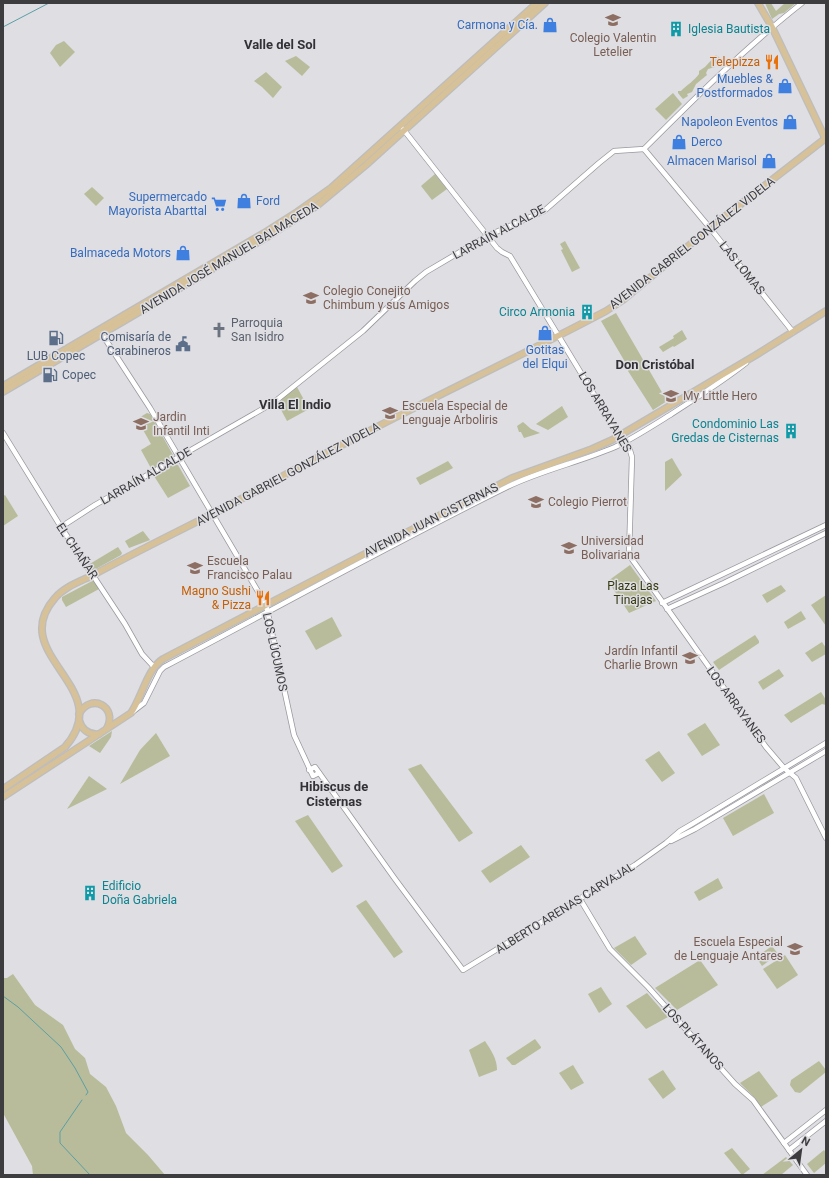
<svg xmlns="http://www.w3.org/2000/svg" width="829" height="1178" viewBox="0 0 829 1178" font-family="Roboto,sans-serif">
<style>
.green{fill:#b8bc9a}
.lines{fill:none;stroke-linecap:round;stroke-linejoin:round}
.stream{stroke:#5c9fa4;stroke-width:1}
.minor-casing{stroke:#98989e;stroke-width:6}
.major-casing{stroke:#bdbdbe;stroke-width:8}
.minor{stroke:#fff;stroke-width:4.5}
.major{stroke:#d6c198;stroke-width:5.5}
.labels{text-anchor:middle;stroke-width:3;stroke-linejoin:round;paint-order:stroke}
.shop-label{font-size:12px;fill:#366cbe;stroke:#dedee3;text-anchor:end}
.culture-label{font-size:12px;fill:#0d838f;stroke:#dedee3;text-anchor:start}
.education-label{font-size:12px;fill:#785e54;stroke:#dedee3;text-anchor:start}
.food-label{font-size:12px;fill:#c56008;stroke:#dedee3;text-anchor:end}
.street-label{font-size:12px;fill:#3d3d3f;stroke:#dedee3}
.worship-label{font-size:12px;fill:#5b616d;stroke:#dedee3;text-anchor:start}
.service-label{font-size:12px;fill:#4e5e75;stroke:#dedee3;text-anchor:end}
.park-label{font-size:12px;fill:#34370f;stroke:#dedee3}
.neighbourhood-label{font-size:13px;font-weight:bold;fill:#323236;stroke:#dedee3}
</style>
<rect width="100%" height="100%" fill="#dedee3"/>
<g class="green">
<path d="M 765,3 L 771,3 L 776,11 L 785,3 L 796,3 L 784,13 L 779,14 L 772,19 Z"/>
<path d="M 64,41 L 75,52 L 60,67 L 50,53 L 56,45 Z"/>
<path d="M 716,55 L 720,58 L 714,64 L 715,67 L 708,69 L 706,73 L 707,75 L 696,84 L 692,92 L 687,94 L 688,96 L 683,99 L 678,93 L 678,91 L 681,91 C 687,85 694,81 699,74 L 699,71 L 705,67 Z"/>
<path d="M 296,56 L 310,67 L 302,76 L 285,61 Z"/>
<path d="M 266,72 L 282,87 L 273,98 L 262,87 L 254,81 Z"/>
<path d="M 673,93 L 682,104 L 666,120 L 655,109 Z"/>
<path d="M 435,174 L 447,189 L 432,200 L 421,186 Z"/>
<path d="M 92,187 L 104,198 L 96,206 L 84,194 Z"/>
<path d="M 565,241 L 580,268 L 572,272 L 561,250 L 563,249 L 560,244 Z"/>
<path d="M 616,313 L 667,401 L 653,410 L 628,371 L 628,367 L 601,321 Z"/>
<path d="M 682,330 L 687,339 L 674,347 L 673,346 L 663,352 L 659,347 L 674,338 L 673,336 Z"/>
<path d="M 297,387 L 309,409 L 287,421 L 277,402 Z"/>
<path d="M 562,406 L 568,417 L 548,430 L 536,424 Z"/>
<path d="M 147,413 L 150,414 L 173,455 L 172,457 L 152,470 L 141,450 L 151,444 L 137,419 Z"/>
<path d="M 523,422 L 531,429 L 540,433 L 524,438 L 521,432 L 519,432 L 517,426 Z"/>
<path d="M 672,458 L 682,475 L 665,491 L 665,462 Z"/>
<path d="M 448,461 L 453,468 L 420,485 L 416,478 Z"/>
<path d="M 174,464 L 178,465 L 190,486 L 168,498 L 154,476 Z"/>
<path d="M 5,495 L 18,516 L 3,526 L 3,496 Z"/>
<path d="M 143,531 L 150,540 L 129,548 L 125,541 Z"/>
<path d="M 118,547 L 122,553 L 121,555 L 94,570 L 91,570 L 88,565 Z"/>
<path d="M 630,565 L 656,601 L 629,613 L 608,581 Z"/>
<path d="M 94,580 L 99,589 L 66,607 L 62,600 L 62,597 Z"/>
<path d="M 781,585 L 786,591 L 767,603 L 762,595 Z"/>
<path d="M 826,595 L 826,626 L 811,605 Z"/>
<path d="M 801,611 L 806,619 L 788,629 L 784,622 Z"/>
<path d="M 332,617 L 342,636 L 316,650 L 305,631 Z"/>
<path d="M 755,635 L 759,641 L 759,643 L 719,670 L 713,662 Z"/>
<path d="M 822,642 L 826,648 L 826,654 L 812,662 L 805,653 Z"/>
<path d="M 779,669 L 784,676 L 763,690 L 758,682 Z"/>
<path d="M 821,692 L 826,700 L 826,705 L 822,704 L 791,723 L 784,715 Z"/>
<path d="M 705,723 L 720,745 L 702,756 L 687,734 Z"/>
<path d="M 112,731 L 111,737 L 100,753 L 89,746 Z"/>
<path d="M 156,733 L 170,756 L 120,784 L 140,750 Z"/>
<path d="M 659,751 L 675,773 L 662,782 L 645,760 Z"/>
<path d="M 421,764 L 473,833 L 459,842 L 408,769 Z"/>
<path d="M 89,776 L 107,789 L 67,809 Z"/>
<path d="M 764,794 L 774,813 L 733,836 L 723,818 Z"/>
<path d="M 308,815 L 343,866 L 332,873 L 295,821 Z"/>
<path d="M 521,845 L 530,857 L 490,883 L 481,871 Z"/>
<path d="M 718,878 L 723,888 L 699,901 L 694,892 Z"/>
<path d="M 366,900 L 403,952 L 394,958 L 356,906 Z"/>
<path d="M 635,936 L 647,954 L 631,965 L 614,948 Z"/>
<path d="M 772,946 L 778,954 L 762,966 L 756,957 Z"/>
<path d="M 785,955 L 798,975 L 777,989 L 763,969 Z"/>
<path d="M 700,960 L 718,985 L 677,1010 L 655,988 Z"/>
<path d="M 13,974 L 35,1005 L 63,1025 L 75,1049 L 85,1058 L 90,1074 L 106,1087 L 116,1106 L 126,1133 L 148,1155 L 165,1175 L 33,1175 L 32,1166 L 3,1113 L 3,978 L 7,978 Z"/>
<path d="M 601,987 L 612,1004 L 599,1013 L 588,994 Z"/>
<path d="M 647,993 L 668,1017 L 646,1029 L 626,1006 Z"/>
<path d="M 535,1039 L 541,1047 L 541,1048 L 515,1065 L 512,1065 L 506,1058 Z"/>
<path d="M 485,1041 C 491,1050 497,1059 497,1070 L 479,1077 L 469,1050 Z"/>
<path d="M 819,1061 L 826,1070 L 826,1072 L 800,1093 L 795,1092 L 790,1085 L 791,1080 Z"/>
<path d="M 573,1065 L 584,1083 L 571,1090 L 559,1073 Z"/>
<path d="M 663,1070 L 676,1089 L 663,1099 L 648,1079 Z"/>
<path d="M 759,1071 L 778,1096 L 761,1107 L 755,1098 L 740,1083 Z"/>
<path d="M 732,1148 L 750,1169 L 742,1175 L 724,1153 Z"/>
<path d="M 824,1150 L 826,1153 L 826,1163 L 814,1173 L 807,1164 Z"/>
<path d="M 786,1157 L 793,1165 L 781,1175 L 762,1175 Z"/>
</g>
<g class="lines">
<g class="stream">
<path d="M 3,27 L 49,3"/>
<path d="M 3,996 L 18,1007 L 61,1047 L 75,1068 L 88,1092 L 86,1095"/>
<path d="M 82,1100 L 60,1132 L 60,1143 L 90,1175"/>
</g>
<g class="minor-casing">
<g id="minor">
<path d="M 403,129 L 497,248 L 502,252 L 510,256 L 618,434 L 629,447 L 632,457 L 629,555 L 766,747 L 784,768 L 796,778 L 826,838"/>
<path d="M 644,149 L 710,228 L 793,332"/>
<path d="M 100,331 L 150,408 L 266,605 L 294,735 L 313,776 L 319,773"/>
<path d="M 3,433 L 61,527 L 125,624 L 142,654 L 154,667"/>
<path d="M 61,527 L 95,505 L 273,403 L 363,331 L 415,281 L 426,272 L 487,236 L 544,211 L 599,163 L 614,151 L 644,149 C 695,98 746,47 802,3"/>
<path d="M 662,603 L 826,525"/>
<path d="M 667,609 L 724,583 L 826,533"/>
<path d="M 131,713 L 144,703 L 160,671 L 164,667 C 278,607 392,544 507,487 C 542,470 580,462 615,447 C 634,438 652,426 670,415 C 696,398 722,382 746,363"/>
<path d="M 309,770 L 315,767 L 395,879 L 463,970 L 635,865 L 666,843 L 680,831 L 692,824 L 826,743"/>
<path d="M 671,841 L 695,829 L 826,751"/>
<path d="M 580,899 L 610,949 L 648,987 L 735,1084 L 753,1100 L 807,1175"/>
<path d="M 784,1143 L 826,1110"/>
<path d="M 789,1150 L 826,1121"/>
</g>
</g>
<g class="major-casing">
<g id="major">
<path d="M 758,3 L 772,27 L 826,140"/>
<path d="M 3,386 L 264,233 L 297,212 L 331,188 L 537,3"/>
<path d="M 3,392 L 267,237 L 318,205 L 366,165 L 545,3"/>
<path d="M 79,714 C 91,692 118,707 107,728"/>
<path d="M 79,720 C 82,730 89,735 99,734"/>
<path d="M 3,789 L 65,747 C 118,687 5,655 55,598 C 65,586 82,581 95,574 C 134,553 173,534 212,514 C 245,498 276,479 309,462 C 346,443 382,424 418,406 C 481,374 544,344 606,311 L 623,300 L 710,228 L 826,138"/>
<path d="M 3,797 L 131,713 C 142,697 147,669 163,659 L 266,605 L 512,478 L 592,449 L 612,440 L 756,355 L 826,311"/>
</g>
</g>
<use href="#minor" class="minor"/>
<use href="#major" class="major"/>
</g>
<defs>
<g id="school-bare" transform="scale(1.2)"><path d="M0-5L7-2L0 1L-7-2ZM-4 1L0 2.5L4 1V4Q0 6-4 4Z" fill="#8d6e63" stroke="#dedee3" stroke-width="2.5" paint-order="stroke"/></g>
<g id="shop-bare" transform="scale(1.2)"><path d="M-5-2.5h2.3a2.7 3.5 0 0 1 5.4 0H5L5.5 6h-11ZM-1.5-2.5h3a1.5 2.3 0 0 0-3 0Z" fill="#3f7fe0" stroke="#dedee3" stroke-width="2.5" paint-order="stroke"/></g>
<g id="building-bare" transform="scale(1.2)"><path d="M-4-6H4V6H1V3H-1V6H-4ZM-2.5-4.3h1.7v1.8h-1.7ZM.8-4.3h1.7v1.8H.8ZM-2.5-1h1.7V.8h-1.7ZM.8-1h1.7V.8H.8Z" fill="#0f9aa8" stroke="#dedee3" stroke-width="2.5" paint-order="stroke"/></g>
<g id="restaurant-bare" transform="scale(1.2)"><path d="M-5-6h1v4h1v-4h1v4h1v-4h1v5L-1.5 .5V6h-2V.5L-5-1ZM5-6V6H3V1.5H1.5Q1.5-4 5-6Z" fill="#e8710a" stroke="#dedee3" stroke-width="2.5" paint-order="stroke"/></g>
<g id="supermarket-bare" transform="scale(1.2)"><path d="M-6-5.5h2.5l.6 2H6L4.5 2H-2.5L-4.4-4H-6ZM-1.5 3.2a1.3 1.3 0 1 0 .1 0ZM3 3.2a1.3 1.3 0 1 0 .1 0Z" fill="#3f7fe0" stroke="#dedee3" stroke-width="2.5" paint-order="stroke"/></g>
<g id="church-bare" transform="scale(1.2)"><path d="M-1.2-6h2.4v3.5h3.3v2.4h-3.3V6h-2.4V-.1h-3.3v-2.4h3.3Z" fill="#6b7280" stroke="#dedee3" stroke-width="2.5" paint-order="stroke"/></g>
<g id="fuel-bare" transform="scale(1.2)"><path d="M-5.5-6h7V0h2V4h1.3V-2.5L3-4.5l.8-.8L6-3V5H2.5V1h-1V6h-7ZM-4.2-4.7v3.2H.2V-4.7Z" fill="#5c6f8a" stroke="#dedee3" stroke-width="2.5" paint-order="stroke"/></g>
<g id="civic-bare" transform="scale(1.2)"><path d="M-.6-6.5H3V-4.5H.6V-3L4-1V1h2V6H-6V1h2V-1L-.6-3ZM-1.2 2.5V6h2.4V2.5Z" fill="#5c6f8a" stroke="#dedee3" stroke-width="2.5" paint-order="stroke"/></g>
<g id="university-bare" transform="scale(1.2)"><path d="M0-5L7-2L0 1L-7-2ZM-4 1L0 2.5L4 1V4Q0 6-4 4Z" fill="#8d6e63" stroke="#dedee3" stroke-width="2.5" paint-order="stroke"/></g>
</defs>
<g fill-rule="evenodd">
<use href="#school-bare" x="613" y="20"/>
<use href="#shop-bare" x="550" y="25"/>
<use href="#building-bare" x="676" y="29"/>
<use href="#restaurant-bare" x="772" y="62"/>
<use href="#shop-bare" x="785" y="86"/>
<use href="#shop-bare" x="790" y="122"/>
<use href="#shop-bare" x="679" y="142"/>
<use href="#shop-bare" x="769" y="161"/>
<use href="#shop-bare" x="244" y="201"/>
<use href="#supermarket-bare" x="219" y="204"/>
<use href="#shop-bare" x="183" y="253"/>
<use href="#school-bare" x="311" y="298"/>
<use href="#building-bare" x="587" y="312"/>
<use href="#church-bare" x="219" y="330"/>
<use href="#shop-bare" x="545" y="333"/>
<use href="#fuel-bare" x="56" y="338"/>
<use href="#civic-bare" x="183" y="344"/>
<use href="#fuel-bare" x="50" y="375"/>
<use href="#school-bare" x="671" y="396"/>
<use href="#school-bare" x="390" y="413"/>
<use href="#school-bare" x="141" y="424"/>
<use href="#building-bare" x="791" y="431"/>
<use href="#school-bare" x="536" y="502"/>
<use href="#university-bare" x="569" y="548"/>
<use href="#school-bare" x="195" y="568"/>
<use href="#restaurant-bare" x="263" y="598"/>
<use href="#school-bare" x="690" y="658"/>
<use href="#building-bare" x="90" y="893"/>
<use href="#school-bare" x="795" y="949"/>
</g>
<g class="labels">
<g class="shop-label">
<text x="538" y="29">Carmona y Cía.</text>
<text x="773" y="83">Muebles &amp;<tspan x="773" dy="14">Postformados</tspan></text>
<text x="778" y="126">Napoleon Eventos</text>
<text x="691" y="146" text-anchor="start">Derco</text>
<text x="757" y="165">Almacen Marisol</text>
<text x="207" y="201">Supermercado<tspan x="207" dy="14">Mayorista Abarttal</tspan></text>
<text x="256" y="205" text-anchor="start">Ford</text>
<text x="171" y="257">Balmaceda Motors</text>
<text x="545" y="354" text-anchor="middle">Gotitas<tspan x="545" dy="14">del Elqui</tspan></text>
</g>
<g class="culture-label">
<text x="688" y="33">Iglesia Bautista</text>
<text x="575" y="316" text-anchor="end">Circo Armonia</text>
<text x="779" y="428" text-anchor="end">Condominio Las<tspan x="779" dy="14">Gredas de Cisternas</tspan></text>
<text x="102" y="890">Edificio<tspan x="102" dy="14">Doña Gabriela</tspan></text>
</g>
<g class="education-label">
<text x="613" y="42" text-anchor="middle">Colegio Valentin<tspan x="613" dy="14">Letelier</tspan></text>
<text x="323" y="295">Colegio Conejito<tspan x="323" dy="14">Chimbum y sus Amigos</tspan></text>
<text x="683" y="400">My Little Hero</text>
<text x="402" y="410">Escuela Especial de<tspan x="402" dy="14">Lenguaje Arboliris</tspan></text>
<text x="153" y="421">Jardin<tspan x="153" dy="14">Infantil Inti</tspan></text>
<text x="548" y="506">Colegio Pierrot</text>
<text x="581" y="545">Universidad<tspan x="581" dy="14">Bolivariana</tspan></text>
<text x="207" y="565">Escuela<tspan x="207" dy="14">Francisco Palau</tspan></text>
<text x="678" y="655" text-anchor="end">Jardín Infantil<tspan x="678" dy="14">Charlie Brown</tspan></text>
<text x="783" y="946" text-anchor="end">Escuela Especial<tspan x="783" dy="14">de Lenguaje Antares</tspan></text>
</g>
<g class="food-label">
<text x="760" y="66">Telepizza</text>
<text x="251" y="595">Magno Sushi<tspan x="251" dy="14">&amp; Pizza</tspan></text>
</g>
<g class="street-label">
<text transform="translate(499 232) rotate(-28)" y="4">LARRAÍN ALCALDE</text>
<text transform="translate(692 243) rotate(-38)" y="4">AVENIDA GABRIEL GONZÁLEZ VIDELA</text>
<text transform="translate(229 258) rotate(-31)" y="4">AVENIDA JOSÉ MANUEL BALMACEDA</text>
<text transform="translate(742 268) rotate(51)" y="4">LAS LOMAS</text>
<text transform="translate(605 412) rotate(59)" y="4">LOS ARRAYANES</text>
<text transform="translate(288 474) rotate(-28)" y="4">AVENIDA GABRIEL GONZÁLEZ VIDELA</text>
<text transform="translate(146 476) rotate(-30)" y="4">LARRAÍN ALCALDE</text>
<text transform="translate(431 520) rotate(-27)" y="4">AVENIDA JUAN CISTERNAS</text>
<text transform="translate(77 551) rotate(56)" y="4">EL CHAÑAR</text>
<text transform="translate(275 652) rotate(78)" y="4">LOS LÚCUMOS</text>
<text transform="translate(736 705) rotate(54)" y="4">LOS ARRAYANES</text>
<text transform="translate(565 908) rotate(-32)" y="4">ALBERTO ARENAS CARVAJAL</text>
<text transform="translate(693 1037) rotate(48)" y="4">LOS PLÁTANOS</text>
</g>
<g class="worship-label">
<text x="231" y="327">Parroquia<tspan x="231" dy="14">San Isidro</tspan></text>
</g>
<g class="service-label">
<text x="171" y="341">Comisaría de<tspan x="171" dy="14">Carabineros</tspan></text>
<text x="56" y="360" text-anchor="middle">LUB Copec</text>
<text x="62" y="379" text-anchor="start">Copec</text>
</g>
<g class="park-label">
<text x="633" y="590">Plaza Las<tspan x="633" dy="14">Tinajas</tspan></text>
</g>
<g class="neighbourhood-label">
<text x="280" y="49">Valle del Sol</text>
<text x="655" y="369">Don Cristóbal</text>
<text x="295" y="409">Villa El Indio</text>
<text x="334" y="791">Hibiscus de<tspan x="334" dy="15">Cisternas</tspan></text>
</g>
</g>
<rect width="829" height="1178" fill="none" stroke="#3d3d3f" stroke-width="8"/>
<g transform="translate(801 1150) rotate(29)" stroke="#dedee3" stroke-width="3" paint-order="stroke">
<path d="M0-3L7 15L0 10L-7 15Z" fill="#3d3d3f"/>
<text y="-6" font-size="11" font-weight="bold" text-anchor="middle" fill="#3d3d3f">N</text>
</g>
</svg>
